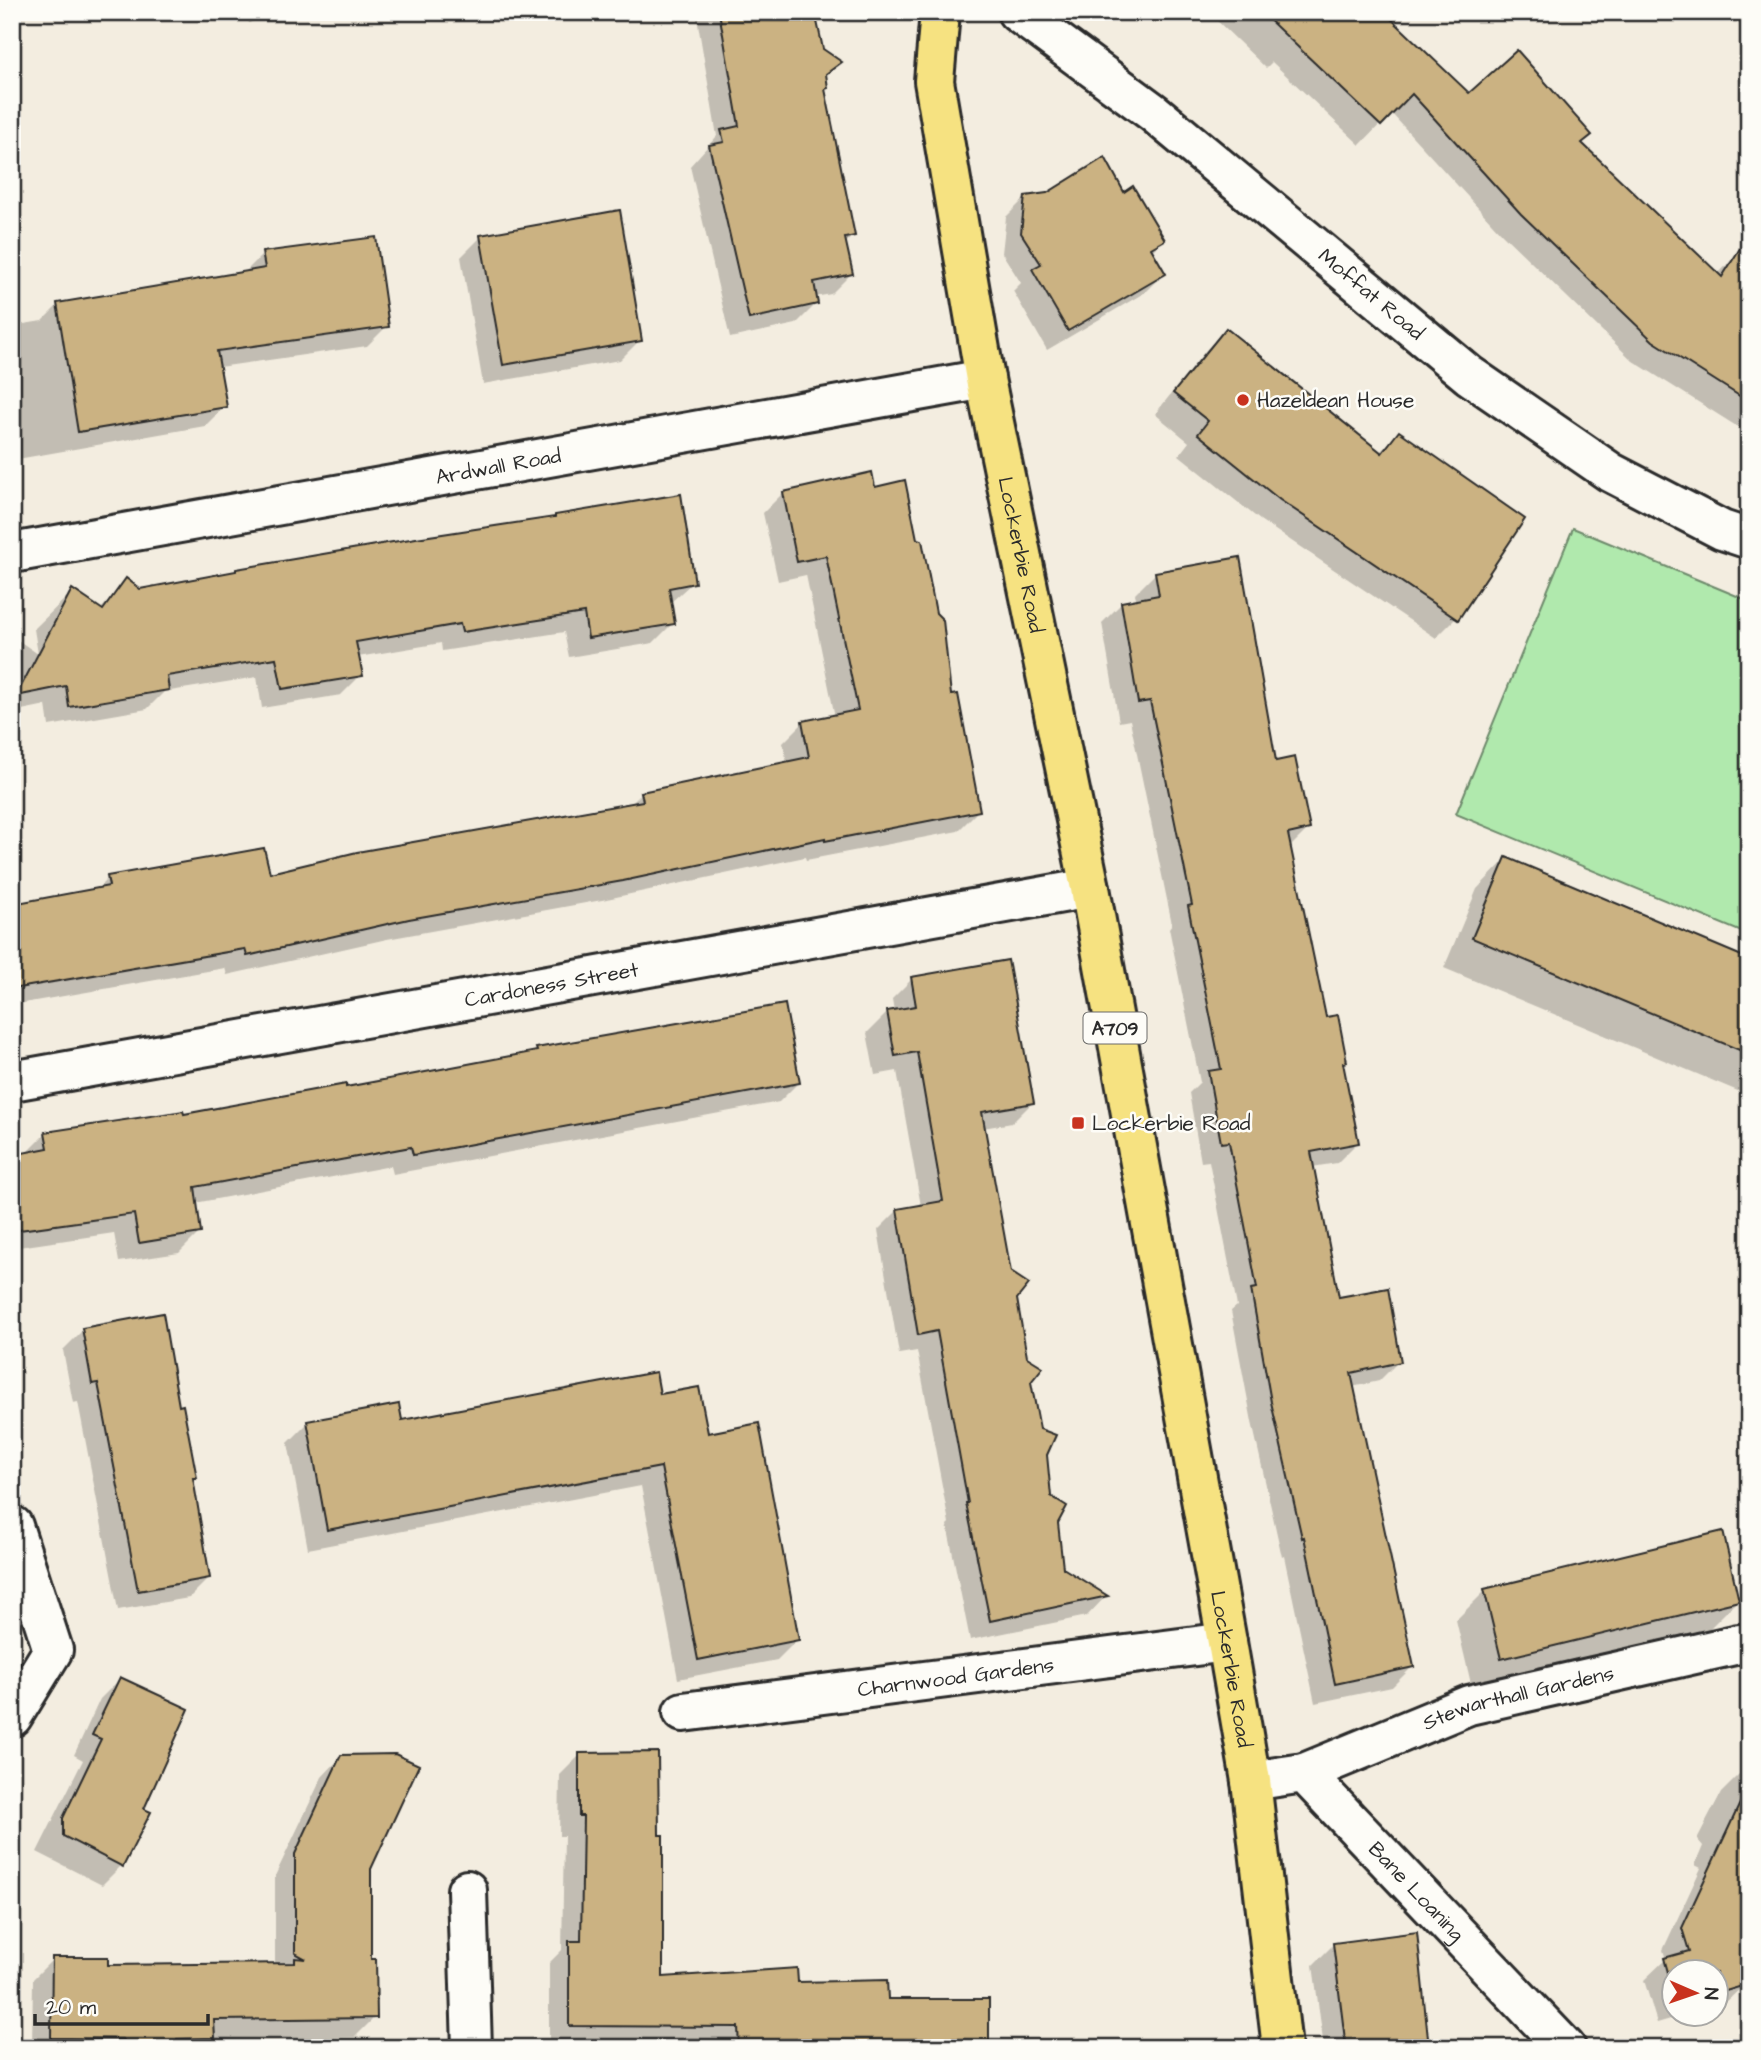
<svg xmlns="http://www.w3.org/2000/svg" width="1761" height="2060" viewBox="0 0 1761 2060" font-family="'Architects Daughter',sans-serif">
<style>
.green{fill:#b0e9ad;stroke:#6e8a6c;stroke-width:2}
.shadow{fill:#0003}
.building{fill:#cbb282;stroke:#2b2b2b;stroke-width:2}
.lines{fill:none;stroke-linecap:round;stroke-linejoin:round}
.minor-casing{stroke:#2b2b2b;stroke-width:44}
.major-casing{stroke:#2b2b2b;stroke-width:44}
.minor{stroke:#fdfcf7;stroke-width:38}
.major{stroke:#f6e281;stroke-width:38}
.poi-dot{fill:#c8321e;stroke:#fdfcf7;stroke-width:2.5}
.labels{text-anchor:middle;stroke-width:5;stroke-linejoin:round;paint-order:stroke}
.shield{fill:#fdfcf7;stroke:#6a6a68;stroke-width:2}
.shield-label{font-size:19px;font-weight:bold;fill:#2b2b2b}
.street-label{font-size:21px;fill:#2b2b2b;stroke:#fdfcf7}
.poi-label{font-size:21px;fill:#2b2b2b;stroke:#fdfcf7;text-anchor:start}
</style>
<rect width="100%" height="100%" fill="#f3ede0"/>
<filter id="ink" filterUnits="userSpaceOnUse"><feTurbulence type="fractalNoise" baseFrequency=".0143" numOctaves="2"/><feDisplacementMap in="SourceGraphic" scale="14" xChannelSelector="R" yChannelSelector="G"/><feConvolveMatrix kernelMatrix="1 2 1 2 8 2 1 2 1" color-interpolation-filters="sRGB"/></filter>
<g filter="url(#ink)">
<path class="green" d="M 1573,528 L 1749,601 L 1749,935 L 1456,814 Z"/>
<g class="shadow">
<path d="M 244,12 L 274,12 L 249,23 Z"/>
<path d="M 696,12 L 814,12 L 821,50 L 839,62 L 825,76 L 827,87 L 823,91 L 853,235 L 845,244 L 851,274 L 831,294 L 815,297 L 816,304 L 796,324 L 730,338 L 690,166 L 717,136 Z"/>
<path d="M 1208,12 L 1382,12 L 1469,96 L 1580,144 L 1717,275 L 1740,251 L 1749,257 L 1749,434 L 1633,361 L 1502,234 L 1391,113 L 1360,145 L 1272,62 L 1266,68 Z"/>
<path d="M 1047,195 L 1123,195 L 1163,240 L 1151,252 L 1164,273 L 1144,293 L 1047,350 L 1013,291 L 1021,283 L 1002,253 L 1006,217 L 1026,197 Z"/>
<path d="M 481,237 L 640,340 L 620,360 L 483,384 L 461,257 Z"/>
<path d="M 263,254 L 387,326 L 367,346 L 219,367 L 225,406 L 205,426 L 12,460 L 12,326 L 42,321 L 58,305 L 244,273 Z"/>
<path d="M 1226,330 L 1379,453 L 1399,433 L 1456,618 L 1436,638 L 1260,520 L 1179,455 L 1189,442 L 1155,414 L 1206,350 Z"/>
<path d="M 783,493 L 950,697 L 978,811 L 958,831 L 806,860 L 805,857 L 602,900 L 387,939 L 227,975 L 225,968 L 12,1005 L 12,906 L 96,890 L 108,878 L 268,875 L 630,805 L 642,793 L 787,763 L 783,743 L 803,723 L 835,717 L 806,575 L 778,581 L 763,513 Z"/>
<path d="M 1155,574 L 1275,763 L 1308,829 L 1289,848 L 1325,1019 L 1345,1062 L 1342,1065 L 1357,1143 L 1337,1163 L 1312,1167 L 1337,1299 L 1399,1361 L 1379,1381 L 1352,1387 L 1412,1667 L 1392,1687 L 1315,1703 L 1284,1556 L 1282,1557 L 1252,1422 L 1231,1311 L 1237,1306 L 1209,1161 L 1201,1162 L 1189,1093 L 1200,1082 L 1169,928 L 1172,924 L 1130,720 L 1119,722 L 1102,623 L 1122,603 L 1137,601 L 1135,594 Z"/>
<path d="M 126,581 L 140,591 L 693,582 L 670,603 L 673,623 L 653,643 L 569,657 L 564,632 L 442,651 L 441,643 L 358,657 L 361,675 L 341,695 L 262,708 L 257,677 L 164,692 L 147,709 L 49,726 L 46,705 L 12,712 L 12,636 L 38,654 L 34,629 L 73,591 L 100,610 Z"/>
<path d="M 1506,859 L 1749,961 L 1749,1090 L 1745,1094 L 1444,968 L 1477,889 Z"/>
<path d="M 912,979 L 1032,1103 L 1012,1123 L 983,1128 L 1029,1382 L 1045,1455 L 1049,1497 L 1061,1569 L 1106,1596 L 1087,1616 L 970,1640 L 947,1525 L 949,1523 L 917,1351 L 899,1354 L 878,1230 L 898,1210 L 921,1206 L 897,1071 L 875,1075 L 867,1033 L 887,1013 L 894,1011 L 892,999 Z"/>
<path d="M 537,1049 L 799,1082 L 779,1102 L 393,1174 L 391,1166 L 195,1203 L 199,1233 L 179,1253 L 119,1262 L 114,1233 L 12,1248 L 12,1157 L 26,1153 L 46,1133 L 182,1116 L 345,1089 L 533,1054 Z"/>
<path d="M 83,1330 L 177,1408 L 195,1477 L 192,1480 L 209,1578 L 189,1598 L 118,1610 L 78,1402 L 73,1403 L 63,1350 Z"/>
<path d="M 658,1396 L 707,1435 L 797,1640 L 777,1660 L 678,1679 L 641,1486 L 308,1549 L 288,1443 L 308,1423 L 401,1422 Z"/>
<path d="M 1485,1591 L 1738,1600 L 1708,1630 L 1472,1688 L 1456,1620 Z"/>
<path d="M 120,1679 L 122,1865 L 102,1885 L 37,1852 L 83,1760 L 74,1755 L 100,1699 Z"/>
<path d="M 580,1755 L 661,1979 L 797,1984 L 886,2000 L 988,2048 L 549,2045 L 549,1963 L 562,1950 L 564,1836 L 559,1836 L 560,1775 Z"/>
<path d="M 342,1756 L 369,1869 L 369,1961 L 375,2017 L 355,2037 L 212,2039 L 203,2048 L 32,2048 L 33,1979 L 53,1959 L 106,1967 L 275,1965 L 275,1876 L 322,1777 Z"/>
<path d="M 1741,1773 L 1749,1777 L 1749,1983 L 1745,1984 L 1724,2004 L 1716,2007 L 1716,1972 L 1674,1972 L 1674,2014 L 1688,2014 L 1657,2023 L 1644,1980 L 1666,1959 L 1663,1950 L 1701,1868 L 1695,1865 L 1703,1846 L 1697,1839 L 1721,1793 Z"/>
<path d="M 1333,1945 L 1426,2048 L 1324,2048 L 1313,1965 Z"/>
</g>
<g class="building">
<path d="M 719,12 L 815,12 L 823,49 L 842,62 L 826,74 L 828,88 L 825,89 L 855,236 L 845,238 L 853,274 L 814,282 L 818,304 L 749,319 L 709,145 L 724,142 L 721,130 L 739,126 Z"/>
<path d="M 1261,12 L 1384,12 L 1469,93 L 1517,50 L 1592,135 L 1582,143 L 1722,277 L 1749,234 L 1749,402 L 1653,341 L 1521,214 L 1412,94 L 1381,126 Z"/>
<path d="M 1105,157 L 1124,192 L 1133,186 L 1165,240 L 1151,248 L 1166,274 L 1068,331 L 1032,269 L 1041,264 L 1021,233 L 1025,196 L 1047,193 Z"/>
<path d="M 620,210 L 642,341 L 503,365 L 480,235 Z"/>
<path d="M 376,237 L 389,327 L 217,351 L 227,407 L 78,432 L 57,303 L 265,268 L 262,252 Z"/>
<path d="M 1226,328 L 1382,453 L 1399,431 L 1525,519 L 1458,620 L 1280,500 L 1198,434 L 1208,421 L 1173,393 Z"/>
<path d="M 872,472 L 875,487 L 905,480 L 917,539 L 922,540 L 936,613 L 943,620 L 951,695 L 958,694 L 980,811 L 825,841 L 825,838 L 623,881 L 409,919 L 247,956 L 245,949 L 12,989 L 12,904 L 109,886 L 107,876 L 264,848 L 270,873 L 357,852 L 643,801 L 641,792 L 809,757 L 802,721 L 858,710 L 826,556 L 797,562 L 783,492 Z"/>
<path d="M 681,494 L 695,583 L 669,588 L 675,624 L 588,638 L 584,613 L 462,632 L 460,624 L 356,642 L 363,676 L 282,689 L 276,658 L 167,676 L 169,690 L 69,707 L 66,686 L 16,696 L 72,589 L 103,610 L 126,578 L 140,589 L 236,571 L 236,569 L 416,538 L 555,517 L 555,515 Z"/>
<path d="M 1240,557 L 1276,761 L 1295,757 L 1310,829 L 1288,834 L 1326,1017 L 1338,1015 L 1347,1062 L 1343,1063 L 1359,1143 L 1311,1152 L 1339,1297 L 1388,1288 L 1401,1362 L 1351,1373 L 1414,1667 L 1335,1684 L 1304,1537 L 1302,1538 L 1271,1402 L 1251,1289 L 1257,1288 L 1229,1142 L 1221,1143 L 1208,1071 L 1221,1069 L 1188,906 L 1192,905 L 1150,701 L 1138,703 L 1121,602 L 1159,595 L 1155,572 Z"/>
<path d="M 1506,857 L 1749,959 L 1749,1054 L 1472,938 Z"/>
<path d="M 1008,960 L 1034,1103 L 982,1112 L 1011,1272 L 1029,1284 L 1017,1299 L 1027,1357 L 1043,1367 L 1031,1382 L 1040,1429 L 1056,1435 L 1047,1455 L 1051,1496 L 1067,1506 L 1058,1523 L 1063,1568 L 1108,1596 L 990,1621 L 966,1503 L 968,1503 L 937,1331 L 918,1335 L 897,1209 L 943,1201 L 917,1052 L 895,1056 L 887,1011 L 916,1006 L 911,977 Z"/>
<path d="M 785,1004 L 800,1083 L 413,1155 L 411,1147 L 195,1187 L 201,1233 L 139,1243 L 134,1214 L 12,1231 L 12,1155 L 48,1148 L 45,1132 L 183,1111 L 184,1114 L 346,1084 L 346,1087 L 537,1051 L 536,1048 Z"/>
<path d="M 163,1313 L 179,1406 L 183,1405 L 197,1478 L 193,1478 L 210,1578 L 138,1591 L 98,1383 L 92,1384 L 82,1328 Z"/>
<path d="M 656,1372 L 660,1394 L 699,1387 L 708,1433 L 759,1423 L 799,1640 L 698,1660 L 661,1467 L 327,1530 L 307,1421 L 399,1404 L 402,1420 Z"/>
<path d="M 1723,1531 L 1739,1601 L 1501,1659 L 1484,1589 Z"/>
<path d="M 120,1677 L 189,1709 L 144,1809 L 151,1812 L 123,1867 L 63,1836 L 63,1818 L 101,1739 L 92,1735 Z"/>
<path d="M 658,1752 L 659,1835 L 663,1835 L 663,1977 L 797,1968 L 798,1982 L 887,1980 L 888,1999 L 989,1999 L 989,2048 L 739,2048 L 738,2027 L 569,2026 L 569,1941 L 581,1941 L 583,1816 L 579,1816 L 579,1753 Z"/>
<path d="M 395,1754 L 419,1765 L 371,1869 L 371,1959 L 376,1959 L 377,2018 L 214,2020 L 215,2038 L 177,2039 L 177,2048 L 123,2048 L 123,2039 L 51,2038 L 52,1957 L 108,1957 L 108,1965 L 295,1963 L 295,1958 L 306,1959 L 295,1953 L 295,1854 L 341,1755 Z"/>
<path d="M 1749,1784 L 1749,1984 L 1716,1994 L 1716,1972 L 1674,1972 L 1674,1994 L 1664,1958 L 1689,1951 L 1682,1928 Z"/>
<path d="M 1417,1932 L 1429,2048 L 1346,2048 L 1333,1943 Z"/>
</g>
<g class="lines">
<g class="minor-casing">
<g id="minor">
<path id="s1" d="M 1017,12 L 1154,113 L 1469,375 L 1610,472 L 1722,530 L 1749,539"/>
<path id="s2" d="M 12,553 L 985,379"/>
<path id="s3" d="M 12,1081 L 1090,888"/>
<path id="s4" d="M 683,1712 L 1227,1642"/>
<path d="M 12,1717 L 53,1650 L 13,1526"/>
<path id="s5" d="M 1304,1773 L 1469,1705 L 1739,1644"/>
<path id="s6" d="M 1251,1781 L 1304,1773 L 1566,2048"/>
<path d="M 467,1890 L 472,2048"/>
</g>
</g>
<g class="major-casing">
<g id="major">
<path id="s7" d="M 940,12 L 934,81 L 985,379 L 1090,888 L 1227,1642 L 1251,1781 L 1282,2048"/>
</g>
</g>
<use href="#minor" class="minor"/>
<use href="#major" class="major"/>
</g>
</g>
<g class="poi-dot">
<circle cx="1243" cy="400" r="7"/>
<rect x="1071" y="1116" width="14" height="14" rx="3.5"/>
</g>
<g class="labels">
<rect class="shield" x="1083.5" y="1012.5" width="63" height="31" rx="5"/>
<g class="shield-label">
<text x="1115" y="1035">A709</text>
</g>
<g class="street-label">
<text dy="7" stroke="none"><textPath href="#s1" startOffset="453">Moffat Road</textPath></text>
<text dy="7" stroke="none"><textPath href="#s2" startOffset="494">Ardwall Road</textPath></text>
<text dy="7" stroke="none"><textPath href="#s7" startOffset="551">Lockerbie Road</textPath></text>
<text dy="7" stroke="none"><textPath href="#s3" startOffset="548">Cardoness Street</textPath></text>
<text dy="7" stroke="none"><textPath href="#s7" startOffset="1685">Lockerbie Road</textPath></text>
<text dy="7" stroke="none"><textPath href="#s4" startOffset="275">Charnwood Gardens</textPath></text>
<text dy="7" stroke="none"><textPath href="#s5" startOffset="228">Stewarthall Gardens</textPath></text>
<text dy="7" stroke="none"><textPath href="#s6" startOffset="217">Bane Loaning</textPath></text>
</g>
<g class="poi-label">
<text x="1257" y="407">Hazeldean House</text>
<text x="1092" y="1130">Lockerbie Road</text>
</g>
</g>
<rect width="1761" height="2060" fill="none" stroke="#fdfcf7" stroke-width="42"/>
<rect x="21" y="21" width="1719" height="2018" fill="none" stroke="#2b2b2b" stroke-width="2.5" filter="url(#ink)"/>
<g transform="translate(1695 1993) rotate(92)"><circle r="33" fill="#fdfcf7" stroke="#a9a8a5" stroke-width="2"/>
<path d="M0-5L12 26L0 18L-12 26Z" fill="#c8321e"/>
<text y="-10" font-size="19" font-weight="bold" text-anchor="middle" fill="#2b2b2b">N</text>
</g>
<path d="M35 2014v10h173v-10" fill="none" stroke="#2b2b2b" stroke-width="3.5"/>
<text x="46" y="2014" font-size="21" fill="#2b2b2b" stroke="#fdfcf7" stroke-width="5" paint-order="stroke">20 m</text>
</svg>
